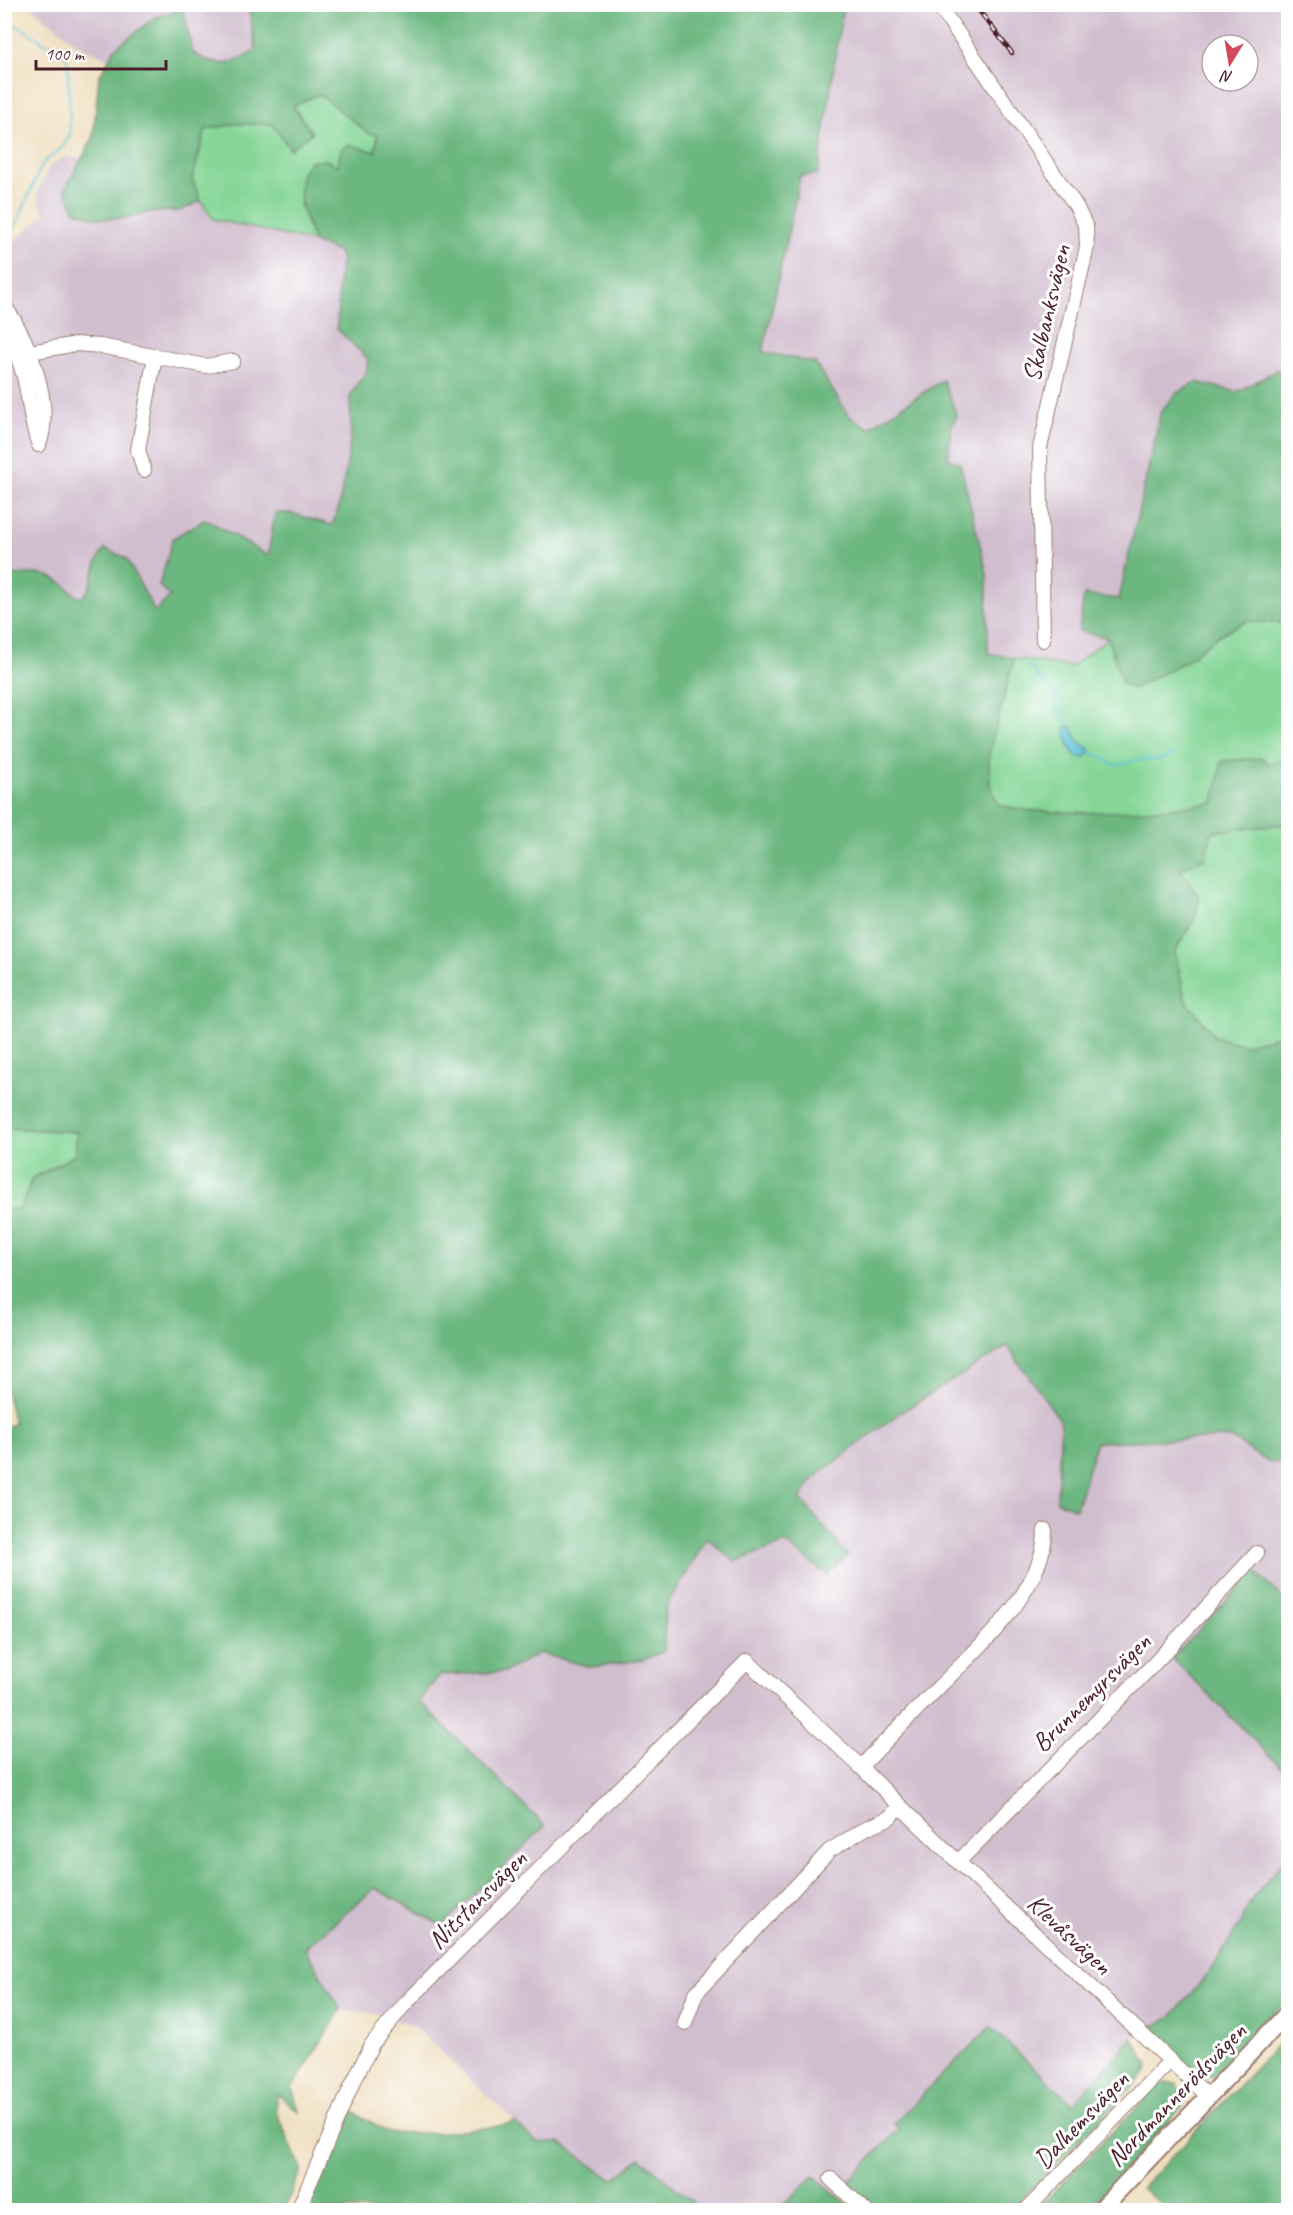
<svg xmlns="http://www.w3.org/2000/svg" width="1293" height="2215" viewBox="0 0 1293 2215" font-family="Caveat,sans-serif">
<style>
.industrial{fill:#d0bdcd;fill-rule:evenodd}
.green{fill:#85d697;stroke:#687a61;stroke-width:1.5}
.forest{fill:#6cb780;stroke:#5b6b56;stroke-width:1.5}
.water{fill:#57c0d4;stroke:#507080;stroke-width:1.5}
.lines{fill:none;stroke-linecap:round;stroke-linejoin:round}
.stream{stroke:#57c0d4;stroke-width:2}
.minor-casing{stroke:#9c7e74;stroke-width:16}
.major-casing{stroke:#9c7e74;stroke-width:20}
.minor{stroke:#fff;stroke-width:14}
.major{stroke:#fff;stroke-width:16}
.rail-casing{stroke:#4a1f2b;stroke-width:4.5}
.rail{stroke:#fff;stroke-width:2;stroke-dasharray:7;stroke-linecap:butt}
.labels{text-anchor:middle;stroke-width:6;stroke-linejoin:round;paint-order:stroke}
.street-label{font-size:26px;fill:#4a1f2b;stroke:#fff}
</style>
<rect width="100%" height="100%" fill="#fff"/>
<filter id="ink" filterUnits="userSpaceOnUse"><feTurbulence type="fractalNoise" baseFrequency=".0167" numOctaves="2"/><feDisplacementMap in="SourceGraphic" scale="12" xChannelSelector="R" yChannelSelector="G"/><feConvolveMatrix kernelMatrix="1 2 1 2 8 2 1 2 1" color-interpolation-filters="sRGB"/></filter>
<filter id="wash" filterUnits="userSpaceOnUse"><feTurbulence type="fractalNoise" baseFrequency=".008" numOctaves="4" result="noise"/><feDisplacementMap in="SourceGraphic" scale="24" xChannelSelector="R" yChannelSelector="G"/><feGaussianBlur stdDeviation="1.35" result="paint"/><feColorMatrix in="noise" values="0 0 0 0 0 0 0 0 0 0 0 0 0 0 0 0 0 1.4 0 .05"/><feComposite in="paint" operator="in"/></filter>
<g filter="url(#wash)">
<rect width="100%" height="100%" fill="#eedebd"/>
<g class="industrial">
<path d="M 29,5 L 248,5 L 256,50 L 235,63 L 209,63 L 193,53 L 183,10 L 115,48 L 109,59 L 80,46 Z"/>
<path d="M 843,5 L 1288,5 L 1288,378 L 1278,370 L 1237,392 L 1196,382 L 1118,600 L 1108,638 L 1071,667 L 988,653 L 987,574 L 948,459 L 951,428 L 957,416 L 944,381 L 869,428 L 849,416 L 815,363 L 763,352 L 800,176 L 818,174 ZM 1212,45 L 1248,45 L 1248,81 L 1212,81 Z"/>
<path d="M 64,157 L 82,158 L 65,189 L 129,218 L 149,212 L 180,211 L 201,201 L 213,219 L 314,242 L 338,252 L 342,261 L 339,276 L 337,328 L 368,359 L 366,373 L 356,386 L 347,464 L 339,507 L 332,525 L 290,513 L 269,556 L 170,596 L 154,613 L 126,558 L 99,555 L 87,593 L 81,598 L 70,593 L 42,574 L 10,577 L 5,580 L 4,251 L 44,215 L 37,192 L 50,165 Z"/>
<path d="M 1007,1346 L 1061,1421 L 1076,1508 L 1096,1442 L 1231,1438 L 1268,1462 L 1288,1464 L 1288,1603 L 1255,1571 L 1172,1658 L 1288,1774 L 1288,1854 L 1250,1902 L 1241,1922 L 1209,1973 L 1170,2018 L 1132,2038 L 1074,2104 L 990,2027 L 895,2122 L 899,2129 L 837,2194 L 814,2176 L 778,2210 L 702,2210 L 640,2158 L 613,2180 L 560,2143 L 536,2142 L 416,2028 L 380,2014 L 341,2010 L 305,1948 L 375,1888 L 545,1826 L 419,1701 L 440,1675 L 505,1672 L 539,1653 L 592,1667 L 665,1609 L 707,1538 L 735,1562 L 785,1543 L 847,1555 L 800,1498 L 815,1477 L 900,1413 Z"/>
</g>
<g class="green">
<path d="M 320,94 L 368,132 L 378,135 L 375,152 L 338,167 L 300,204 L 314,242 L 213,219 L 201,201 L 192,179 L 206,129 L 237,124 L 272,124 L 291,149 L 292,106 Z"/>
<path d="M 1288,606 L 1288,791 L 1025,862 L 950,829 L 1001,709 L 1014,658 L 1071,667 L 1108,638 L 1114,655 Z"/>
<path d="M 1286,824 L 1288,829 L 1288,1033 L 1244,1045 L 1215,1037 L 1185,999 L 1175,951 L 1196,916 L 1180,869 L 1205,858 L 1212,832 Z"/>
<path d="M 4,1128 L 77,1132 L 75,1155 L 32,1178 L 20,1209 L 5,1210 Z"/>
</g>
<g class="forest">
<path d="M 248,5 L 843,5 L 818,174 L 800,176 L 763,352 L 815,363 L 849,416 L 869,428 L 943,380 L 957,416 L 951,428 L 948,459 L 960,463 L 987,574 L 988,653 L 1014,658 L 989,753 L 990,785 L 998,804 C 1019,811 1039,811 1061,812 C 1113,814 1163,809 1214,803 L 1222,761 L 1263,758 L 1268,764 L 1288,756 L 1288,829 L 1286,824 L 1212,832 L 1205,858 L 1180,869 L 1200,898 L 1196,916 L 1175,951 L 1185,999 L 1215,1037 L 1244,1045 L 1288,1033 L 1288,1464 L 1268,1462 L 1231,1438 L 1096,1442 L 1076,1509 L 1057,1501 L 1061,1421 L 1007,1346 L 900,1413 L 815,1477 L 800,1498 L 847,1555 L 827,1575 L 785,1543 L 735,1562 L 707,1538 L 665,1609 L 664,1651 L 643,1660 L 591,1667 L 539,1653 L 505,1672 L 440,1675 L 419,1701 L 545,1826 L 442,1926 L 375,1888 L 305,1948 L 341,2010 L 292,2088 L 299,2111 L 277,2094 L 276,2111 L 301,2169 L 284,2210 L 5,2210 L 4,1427 L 14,1424 L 5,1386 L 5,1210 L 20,1209 L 32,1179 L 75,1155 L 77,1132 L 5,1128 L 5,580 C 22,571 47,571 63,584 C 72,590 69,593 81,598 C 96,586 92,562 105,549 L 126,558 L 155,612 L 170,596 L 159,586 L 173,538 L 206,519 L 268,556 L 275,513 L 290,513 L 332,525 L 339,507 L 347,464 L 351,434 L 350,398 L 356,386 L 366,373 L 368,359 L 337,329 L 339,276 L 342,261 L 338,252 L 314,242 C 305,219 289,182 310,161 L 326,160 L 338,166 L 341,149 L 348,144 L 375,152 L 378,135 L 368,133 L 319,94 L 293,106 L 312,133 L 290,149 L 272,124 L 237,124 L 206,129 L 192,179 L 201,201 L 180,211 L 149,212 L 129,218 L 100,219 L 75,211 L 65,189 L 93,138 L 99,77 L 115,48 L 156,17 L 183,9 L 193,53 C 219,69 232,66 256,50 Z"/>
<path d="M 1278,370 L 1288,378 L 1287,481 L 1288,483 L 1288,624 L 1247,621 L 1219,635 L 1186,661 L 1132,689 L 1122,683 L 1108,638 L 1079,631 L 1084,595 L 1119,599 L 1161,411 L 1177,393 L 1196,382 L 1237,392 Z"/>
<path d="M 1255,1571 L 1288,1603 L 1288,1774 L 1172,1658 Z"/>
<path d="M 1288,1854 L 1288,1999 L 1213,2077 L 1198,2075 L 1147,2030 L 1170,2018 L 1209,1973 L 1241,1922 L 1250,1902 Z"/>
<path d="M 990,2027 L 1073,2104 L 1132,2038 L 1149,2064 L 1147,2072 L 1011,2210 L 876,2210 L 847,2183 L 899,2129 L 894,2123 Z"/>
<path d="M 1288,2034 L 1288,2210 L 1162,2210 L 1165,2206 L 1141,2189 Z"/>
<path d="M 1167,2083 L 1177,2083 L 1185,2096 L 1185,2104 L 1087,2210 L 1035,2210 L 1159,2085 Z"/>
<path d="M 351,2110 L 387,2132 L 433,2133 L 493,2127 L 515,2122 L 536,2142 L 560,2143 L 613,2180 L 640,2158 L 702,2210 L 305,2210 Z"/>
<path d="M 814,2176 L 855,2210 L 778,2210 Z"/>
</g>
<path class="water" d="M 1070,726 L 1073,729 L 1076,738 L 1091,751 C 1077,772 1065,742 1066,728 Z"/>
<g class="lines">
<g class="stream">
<path d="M 4,18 L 61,52 L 68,61 L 70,135 L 63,147 L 43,163 L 16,225 L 4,233"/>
<path d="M 1027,665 L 1057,696 L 1057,710 L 1070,726"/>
<path d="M 1089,753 L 1104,757 C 1113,771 1125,762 1138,760 C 1144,759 1151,761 1157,760 C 1163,759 1169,756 1175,754"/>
</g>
</g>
</g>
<g filter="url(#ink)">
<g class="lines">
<g class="minor-casing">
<g id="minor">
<path d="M 938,4 L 1076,206 L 1086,227 L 1087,247 L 1040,448 L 1043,640"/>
<path d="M 4,305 C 29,340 54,403 39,445"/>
<path d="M 4,329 C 13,345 20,359 24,377 C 30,400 30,423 39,445"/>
<path d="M 18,354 L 77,344 L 100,346 L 206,366 L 233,361"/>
<path d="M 144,470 L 138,450 L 155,356"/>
<path d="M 861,1767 C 887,1739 913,1713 939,1687 C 979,1647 1045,1590 1045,1530"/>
<path d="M 958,1862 L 1153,1665 L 1257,1553"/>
<path d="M 685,2023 L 696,1993 L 829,1851 L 866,1828 L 889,1818 L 900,1806"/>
<path d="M 831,2179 L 865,2210"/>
<path d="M 298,2210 L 351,2087 L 372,2044 L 405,2004 L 747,1661 L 861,1767 L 900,1806 L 958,1862 L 1209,2097"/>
<path d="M 1026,2210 L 1170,2061"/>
</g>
</g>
<g class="major-casing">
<path id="major" d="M 1100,2210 L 1288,2013"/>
</g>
<use href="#minor" class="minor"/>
<use href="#major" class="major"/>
<g class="rail-casing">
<path id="rail" d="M 974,4 L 1012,53"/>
</g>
<use href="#rail" class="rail"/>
</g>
</g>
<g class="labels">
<g class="street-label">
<text transform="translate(1046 313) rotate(-77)" y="9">Skalbanksvägen</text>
<text transform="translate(1091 1692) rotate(-45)" y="9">Brunnemyrsvägen</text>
<text transform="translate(477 1899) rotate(-45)" y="9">Nitstansvägen</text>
<text transform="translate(1070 1934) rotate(43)" y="9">Klevåsvägen</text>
<text transform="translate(1176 2094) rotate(-46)" y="9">Nordmannerödsvägen</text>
<text transform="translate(1081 2119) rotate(-46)" y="9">Dalhemsvägen</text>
</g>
</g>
<rect width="1293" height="2215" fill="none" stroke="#fff" stroke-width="24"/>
<g transform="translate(1230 63) rotate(191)"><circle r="28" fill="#ffffff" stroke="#b7a5aa" stroke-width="1.5"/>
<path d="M0-4.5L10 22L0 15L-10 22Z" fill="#d1495b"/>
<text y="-9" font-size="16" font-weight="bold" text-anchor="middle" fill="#4a1f2b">N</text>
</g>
<path d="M36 60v9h130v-9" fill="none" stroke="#4a1f2b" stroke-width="3"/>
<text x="45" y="60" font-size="18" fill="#4a1f2b" stroke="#ffffff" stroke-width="4.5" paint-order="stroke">100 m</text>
</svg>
